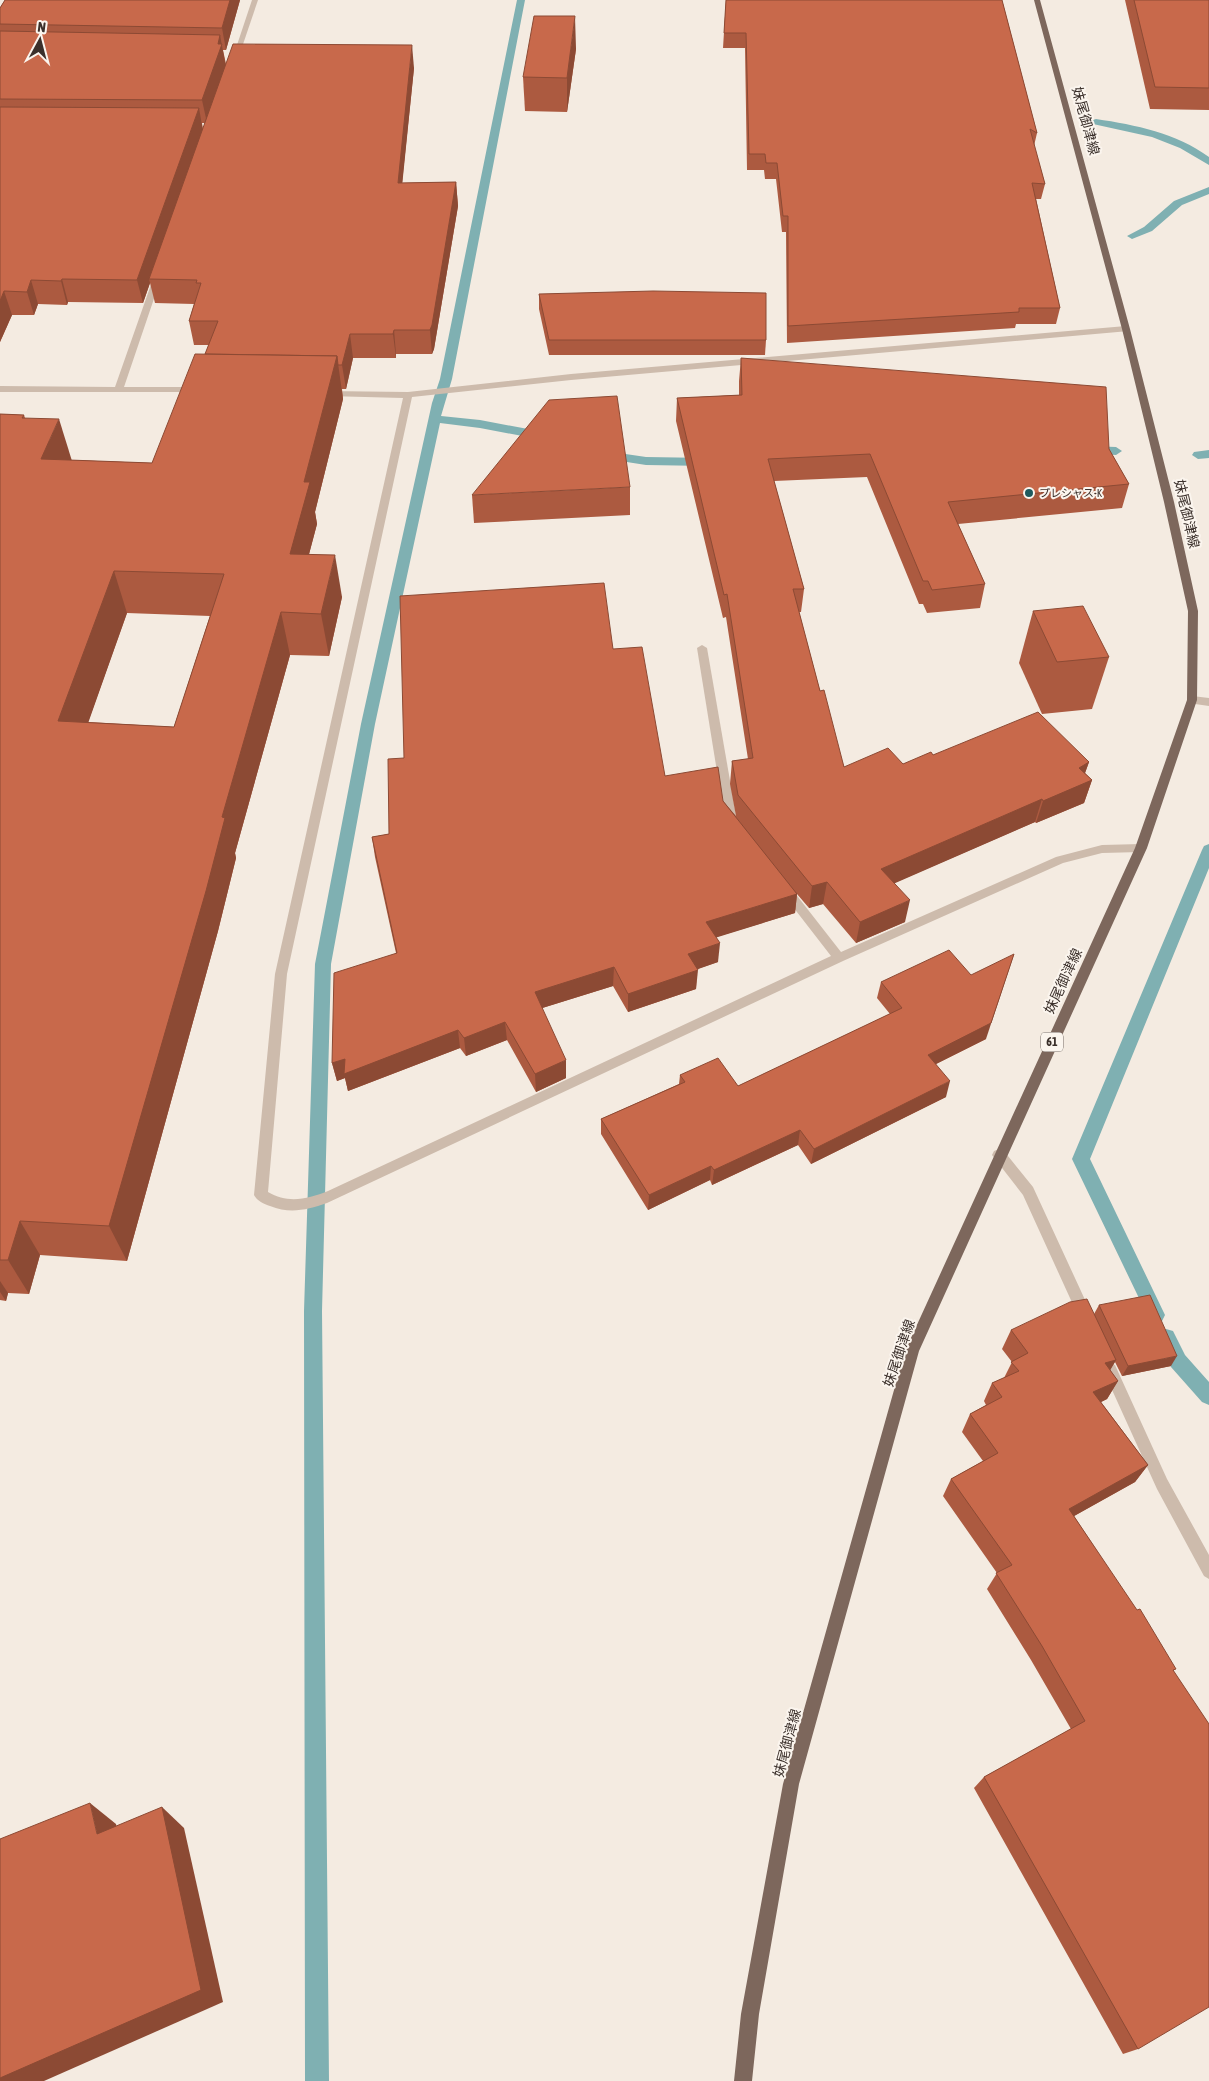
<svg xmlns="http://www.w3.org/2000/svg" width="1209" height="2081" viewBox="0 0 1209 2081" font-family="'Asap Condensed','Noto Sans JP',sans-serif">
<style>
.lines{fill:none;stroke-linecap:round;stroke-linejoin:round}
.stream{fill:#7fb0b2;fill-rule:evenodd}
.street{fill:#cdbbac;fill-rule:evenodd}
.primary{fill:#7d675c;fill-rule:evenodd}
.wall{fill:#ac5a40;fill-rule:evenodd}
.shaded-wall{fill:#8c4a34}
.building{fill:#c8694b;stroke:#8c4a34;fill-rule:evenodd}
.poi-dot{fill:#1f5a5e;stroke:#fbf5ee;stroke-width:2}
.labels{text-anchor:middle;stroke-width:4;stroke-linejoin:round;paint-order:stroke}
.far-poi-label{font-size:11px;fill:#3b302b;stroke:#fbf5ee;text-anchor:start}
.shield{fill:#fbf5ee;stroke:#756b66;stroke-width:1}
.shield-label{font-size:12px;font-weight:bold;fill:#3b302b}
.street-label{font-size:14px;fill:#3b302b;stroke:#fbf5ee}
</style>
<rect width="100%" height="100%" fill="#f4ebe1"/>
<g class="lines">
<g class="stream">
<path d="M 517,0 L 525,0 L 452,379 L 441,416 L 480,420 L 544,432 L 550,436 L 544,440 L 480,428 L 440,423 L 375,724 L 331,964 L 322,1311 L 329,2081 L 305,2081 L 304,1311 L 315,964 L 361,724 L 432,403 L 440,379 Z"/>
<path d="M 1096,119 C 1136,125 1176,133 1209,157 L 1209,165 L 1180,148 L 1152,137 L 1093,124 L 1093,120 Z"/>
<path d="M 1209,187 L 1209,194 L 1182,205 L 1152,231 L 1132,239 L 1127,236 L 1144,227 L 1174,201 Z"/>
<path d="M 1089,446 L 1116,447 L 1122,451 L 1116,455 L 1085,453 L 1083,450 L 1085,447 Z"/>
<path d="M 1209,450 L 1209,458 L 1198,459 L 1192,455 L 1194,452 Z"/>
<path d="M 605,451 L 646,457 L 708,458 L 714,462 L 708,466 L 646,465 L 601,458 L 599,455 L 601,452 Z"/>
<path d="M 1209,844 L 1209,868 L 1090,1159 L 1165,1315 L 1162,1321 L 1156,1323 L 1150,1321 L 1072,1159 L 1202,850 L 1204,846 Z"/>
<path d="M 1166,1329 L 1173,1331 L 1185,1355 L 1209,1382 L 1209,1405 L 1202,1402 L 1171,1367 L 1157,1337 L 1159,1331 Z"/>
</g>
<g class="street">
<path d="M 252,0 L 258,0 L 238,59 L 232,60 Z"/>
<path d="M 154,276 L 161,278 L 124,387 L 197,387 L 201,390 L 200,392 L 0,392 L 0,386 L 115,387 Z"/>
<path d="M 1126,326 L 1129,327 L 1129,331 L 571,380 L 412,397 L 287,974 L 268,1192 C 288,1204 308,1199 328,1191 L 831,956 L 783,894 L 781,891 L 783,888 L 791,888 L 841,952 L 1056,857 L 1102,845 L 1141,844 L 1147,848 L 1141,852 L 1102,853 L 1063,863 L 843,961 L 327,1203 C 307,1210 290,1214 270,1206 C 264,1204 257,1201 254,1195 L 275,974 L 403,398 L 327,396 L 324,395 L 324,391 L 408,392 L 571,374 Z"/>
<path d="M 702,645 L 707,648 L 737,821 L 731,825 L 725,821 L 697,648 Z"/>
<path d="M 1192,696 L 1209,698 L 1209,706 L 1188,703 L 1187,700 Z"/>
<path d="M 999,1149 L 1004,1151 L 1033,1187 L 1092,1315 L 1090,1320 L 1085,1321 L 1080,1320 L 1023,1195 L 992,1155 L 994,1151 Z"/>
<path d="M 1110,1363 L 1115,1365 L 1167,1479 L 1209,1555 L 1209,1579 L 1204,1576 L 1157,1489 L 1103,1370 L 1105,1365 Z"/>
</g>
<path class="primary" d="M 1034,0 L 1040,0 L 1130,329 L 1174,502 L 1198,611 L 1197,700 L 1147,848 L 919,1351 L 799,1784 L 759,2014 L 752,2081 L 734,2081 L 741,2014 L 783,1784 L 905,1351 L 1135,848 L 1187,700 L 1188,611 L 1164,502 L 1122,329 Z"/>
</g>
<g class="wall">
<path d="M 5,0 L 240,0 L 226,50 L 223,50 L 226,64 L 414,68 L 402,183 L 456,182 L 458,206 L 434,349 L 432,354 L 396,354 L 396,358 L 353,358 L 346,389 L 342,389 L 343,399 L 315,512 L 317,524 L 309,554 L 342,597 L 329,656 L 290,655 L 235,853 L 236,858 L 218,931 L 127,1261 L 40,1255 L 29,1294 L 8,1293 L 6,1301 L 0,1300 L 0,414 L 24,415 L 25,418 L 71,460 L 152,463 L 205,354 L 209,345 L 194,345 L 189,321 L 194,304 L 155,303 L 150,283 L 143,303 L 68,302 L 67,305 L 38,304 L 34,315 L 12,315 L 0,342 L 0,8 ZM 202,123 L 205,123 L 203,129 ZM 127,613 L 210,616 L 174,727 L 88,722 Z"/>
<path d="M 726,0 L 1002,0 L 1037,133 L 1034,146 L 1045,184 L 1041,199 L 1036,199 L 1060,308 L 1056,324 L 1016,324 L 1015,328 L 787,343 L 786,232 L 782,232 L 776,179 L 765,179 L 764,170 L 747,170 L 745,48 L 723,48 Z"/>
<path d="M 1125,0 L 1209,0 L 1209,110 L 1150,109 Z"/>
<path d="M 576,49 L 567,112 L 525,111 L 523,77 Z"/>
<path d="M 539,294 L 766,340 L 765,355 L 549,355 L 539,309 Z"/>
<path d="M 741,358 L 1109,449 L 1129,484 L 1122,508 L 958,524 L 985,584 L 980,608 L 927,613 L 923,604 L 919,604 L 867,477 L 774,481 L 804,589 L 801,612 L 799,612 L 820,691 L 844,767 L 903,764 L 933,755 L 1089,762 L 1085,773 L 1092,780 L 1084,803 L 1036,823 L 1035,822 L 894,883 L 905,922 L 856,943 L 823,904 L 809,908 L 797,894 L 795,913 L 716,937 L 718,962 L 697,969 L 696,989 L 628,1012 L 613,986 L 542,1008 L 566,1078 L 536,1092 L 507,1040 L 466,1056 L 460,1048 L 348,1091 L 345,1078 L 337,1081 L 332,1063 L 396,953 L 375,857 L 372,837 L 389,834 L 404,758 L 613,649 L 665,776 L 723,801 L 736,816 L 730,784 L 732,761 L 748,759 L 726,617 L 723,618 L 676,421 L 677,398 L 739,395 L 739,381 Z"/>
<path d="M 630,487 L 630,515 L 474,523 L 472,495 Z"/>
<path d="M 1033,611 L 1109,657 L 1092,709 L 1042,714 L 1019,663 Z"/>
<path d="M 881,982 L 986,1039 L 936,1064 L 946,1097 L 811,1164 L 798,1145 L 712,1185 L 710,1180 L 648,1210 L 601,1134 L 601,1119 L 679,1084 L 680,1075 L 738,1086 L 890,1014 L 877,998 Z"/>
<path d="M 1099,1305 L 1171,1366 L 1122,1376 L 1115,1362 L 1110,1370 L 1118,1381 L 1107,1399 L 1101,1402 L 1148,1465 L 1135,1482 L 1074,1516 L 1174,1670 L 1138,2049 L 1123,2054 L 974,1788 L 984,1777 L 1071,1729 L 1031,1660 L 987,1589 L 997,1573 L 943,1496 L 951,1479 L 983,1461 L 962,1432 L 970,1414 L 986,1405 L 984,1401 L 992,1383 L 1004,1378 L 1012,1362 L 1002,1349 L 1011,1330 L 1094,1314 Z"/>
</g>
<g class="shaded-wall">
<path d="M 230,0 L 240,0 L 226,50 L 222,28 Z"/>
<path d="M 575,16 L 576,49 L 567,112 L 567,78 Z"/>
<path d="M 220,35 L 226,67 L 207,123 L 202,100 Z"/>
<path d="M 412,45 L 414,68 L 400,206 L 398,183 Z"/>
<path d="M 199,108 L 203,131 L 149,279 L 150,283 L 143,303 L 137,280 Z"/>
<path d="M 456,182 L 458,206 L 434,349 L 432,354 L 430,330 Z"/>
<path d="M 62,279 L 68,302 L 67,305 L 61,281 Z"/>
<path d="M 31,280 L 38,304 L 34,315 L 27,292 Z"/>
<path d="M 4,291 L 12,315 L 0,342 L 0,301 Z"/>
<path d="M 394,330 L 396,354 L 396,358 L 393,334 Z"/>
<path d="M 350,334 L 353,358 L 346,389 L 342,365 Z"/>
<path d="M 337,356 L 343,399 L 315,512 L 317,524 L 298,596 L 290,554 L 304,482 Z"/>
<path d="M 59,419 L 72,461 L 41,459 Z"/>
<path d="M 335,555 L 342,597 L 329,656 L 321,614 Z"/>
<path d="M 114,571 L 127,613 L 74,763 L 58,721 Z"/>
<path d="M 281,612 L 290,655 L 235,853 L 236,858 L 218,931 L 127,1261 L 109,1226 L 222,817 Z"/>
<path d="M 1089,762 L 1081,784 L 1092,780 L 1084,803 L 1036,823 L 1043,801 L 1079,768 Z"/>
<path d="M 1042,799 L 1035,822 L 877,891 L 881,869 Z"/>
<path d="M 827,882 L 823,904 L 809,908 L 812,886 Z"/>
<path d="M 797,894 L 795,913 L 705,941 L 706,922 Z"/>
<path d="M 910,900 L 905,922 L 856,943 L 860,922 Z"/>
<path d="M 720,943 L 718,962 L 687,973 L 688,954 Z"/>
<path d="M 1014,954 L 986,1039 L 924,1070 L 928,1055 Z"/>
<path d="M 614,967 L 613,986 L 536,1010 L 535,992 Z"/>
<path d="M 698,970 L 696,989 L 628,1012 L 628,994 Z"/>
<path d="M 505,1022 L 507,1040 L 466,1056 L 464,1038 Z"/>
<path d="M 458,1030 L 460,1048 L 348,1091 L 345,1078 L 337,1081 L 332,1063 L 345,1059 Z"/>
<path d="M 566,1060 L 566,1078 L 536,1092 L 535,1074 Z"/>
<path d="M 950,1081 L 946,1097 L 811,1164 L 814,1149 Z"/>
<path d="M 800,1130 L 798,1145 L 712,1185 L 714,1170 Z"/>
<path d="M 711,1166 L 710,1180 L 648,1210 L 649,1195 Z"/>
<path d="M 20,1221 L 40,1255 L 29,1294 L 8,1260 Z"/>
<path d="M 0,1281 L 8,1293 L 6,1301 L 0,1292 Z"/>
<path d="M 1177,1356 L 1171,1366 L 1122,1376 L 1128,1366 Z"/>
<path d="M 1116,1360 L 1105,1379 L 1105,1363 Z"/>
<path d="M 1118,1381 L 1107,1399 L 1083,1411 L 1093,1392 Z"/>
<path d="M 1148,1465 L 1135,1482 L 1058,1525 L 1069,1509 Z"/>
<path d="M 90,1803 L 116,1824 L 122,1854 L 97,1834 Z"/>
<path d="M 162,1807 L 184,1828 L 223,2002 L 44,2081 L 0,2081 L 0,2078 Z"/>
</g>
<g class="building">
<path d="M 5,0 L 230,0 L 222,28 L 0,24 L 0,8 Z"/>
<path d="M 726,0 L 1002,0 L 1037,133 L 1030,129 L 1045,184 L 1032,183 L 1060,308 L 1019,308 L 1019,312 L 788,326 L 788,216 L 783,216 L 777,163 L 766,163 L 765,154 L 749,154 L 746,33 L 724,33 Z"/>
<path d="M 1134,0 L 1209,0 L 1209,88 L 1155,87 Z"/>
<path d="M 534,16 L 575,16 L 567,78 L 523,77 Z"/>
<path d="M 0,31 L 220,35 L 218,44 L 222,44 L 202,100 L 0,99 Z"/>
<path d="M 233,44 L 412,45 L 398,183 L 456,182 L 432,325 L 430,330 L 394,330 L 393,334 L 350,334 L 342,365 L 338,365 L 337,356 L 205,354 L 218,321 L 189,321 L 201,283 L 196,283 L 197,280 L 149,279 Z"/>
<path d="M 0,107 L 199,108 L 137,280 L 62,279 L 61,281 L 31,280 L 27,292 L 4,291 L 0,301 Z"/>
<path d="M 653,291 L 766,293 L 766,340 L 549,340 L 539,294 Z"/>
<path d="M 195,354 L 337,356 L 304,482 L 310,482 L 290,554 L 335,555 L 321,614 L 281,612 L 222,817 L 225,818 L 206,891 L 109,1226 L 20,1221 L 8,1260 L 0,1260 L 0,414 L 24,415 L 22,418 L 59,419 L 41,459 L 152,463 ZM 114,571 L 224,574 L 174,727 L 58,721 Z"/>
<path d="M 741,358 L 1106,387 L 1109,449 L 1129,484 L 948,502 L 985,584 L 932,590 L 928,581 L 923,581 L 870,454 L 768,459 L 804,589 L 793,589 L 820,691 L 824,690 L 844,767 L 888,748 L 903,764 L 931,752 L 933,755 L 1038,712 L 1089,762 L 1079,768 L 1092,780 L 1043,801 L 1042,799 L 881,869 L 910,900 L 860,922 L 827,882 L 812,886 L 738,795 L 732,761 L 753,758 L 727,594 L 724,595 L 677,398 L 742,395 Z"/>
<path d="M 617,396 L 630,487 L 472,495 L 549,400 Z"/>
<path d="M 604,583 L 613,649 L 642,647 L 665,776 L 718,767 L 723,801 L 797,894 L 706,922 L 720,943 L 688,954 L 698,970 L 628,994 L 614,967 L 535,992 L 566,1060 L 535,1074 L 505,1022 L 464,1038 L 458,1030 L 344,1074 L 345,1059 L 332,1063 L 334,973 L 397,953 L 372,837 L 389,834 L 388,759 L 404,758 L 400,596 Z"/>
<path d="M 1083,606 L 1109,657 L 1057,662 L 1033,611 Z"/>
<path d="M 949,950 L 971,975 L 1014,954 L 991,1023 L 928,1055 L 950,1081 L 814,1149 L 800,1130 L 714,1170 L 711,1166 L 649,1195 L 601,1119 L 685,1082 L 680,1075 L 718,1058 L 738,1086 L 902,1008 L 881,982 Z"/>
<path d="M 1150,1295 L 1177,1356 L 1128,1366 L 1099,1305 Z"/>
<path d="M 1087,1299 L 1116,1360 L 1105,1363 L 1118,1381 L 1093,1392 L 1148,1465 L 1069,1509 L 1137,1610 L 1140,1609 L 1176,1669 L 1173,1670 L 1209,1724 L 1209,2007 L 1138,2049 L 984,1777 L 1085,1721 L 1042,1646 L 996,1573 L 1012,1565 L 951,1479 L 998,1453 L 970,1414 L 1002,1397 L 992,1383 L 1019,1371 L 1011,1362 L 1028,1353 L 1011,1330 L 1070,1302 Z"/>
<path d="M 90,1803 L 97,1834 L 162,1807 L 201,1990 L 0,2078 L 0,1839 Z"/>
</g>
<circle class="poi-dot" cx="1029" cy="493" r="5"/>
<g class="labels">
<g class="far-poi-label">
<text x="1039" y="497">プレシャス-K</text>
</g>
<rect class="shield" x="1041" y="1032.5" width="22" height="19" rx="4"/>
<g class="shield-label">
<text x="1052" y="1046">61</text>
</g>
<g class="street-label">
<text transform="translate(1086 121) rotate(75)" y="5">妹尾御津線</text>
<text transform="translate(1187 514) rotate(77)" y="5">妹尾御津線</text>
<text transform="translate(1063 981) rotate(-65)" y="5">妹尾御津線</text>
<text transform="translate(899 1353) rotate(-71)" y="5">妹尾御津線</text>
<text transform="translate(787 1743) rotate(-75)" y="5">妹尾御津線</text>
</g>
</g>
<g transform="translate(40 40) rotate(7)" stroke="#fbf5ee" stroke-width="4" paint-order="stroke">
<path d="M0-4L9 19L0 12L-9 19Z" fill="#3b302b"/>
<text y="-8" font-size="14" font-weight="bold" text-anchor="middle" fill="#3b302b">N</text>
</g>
</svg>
